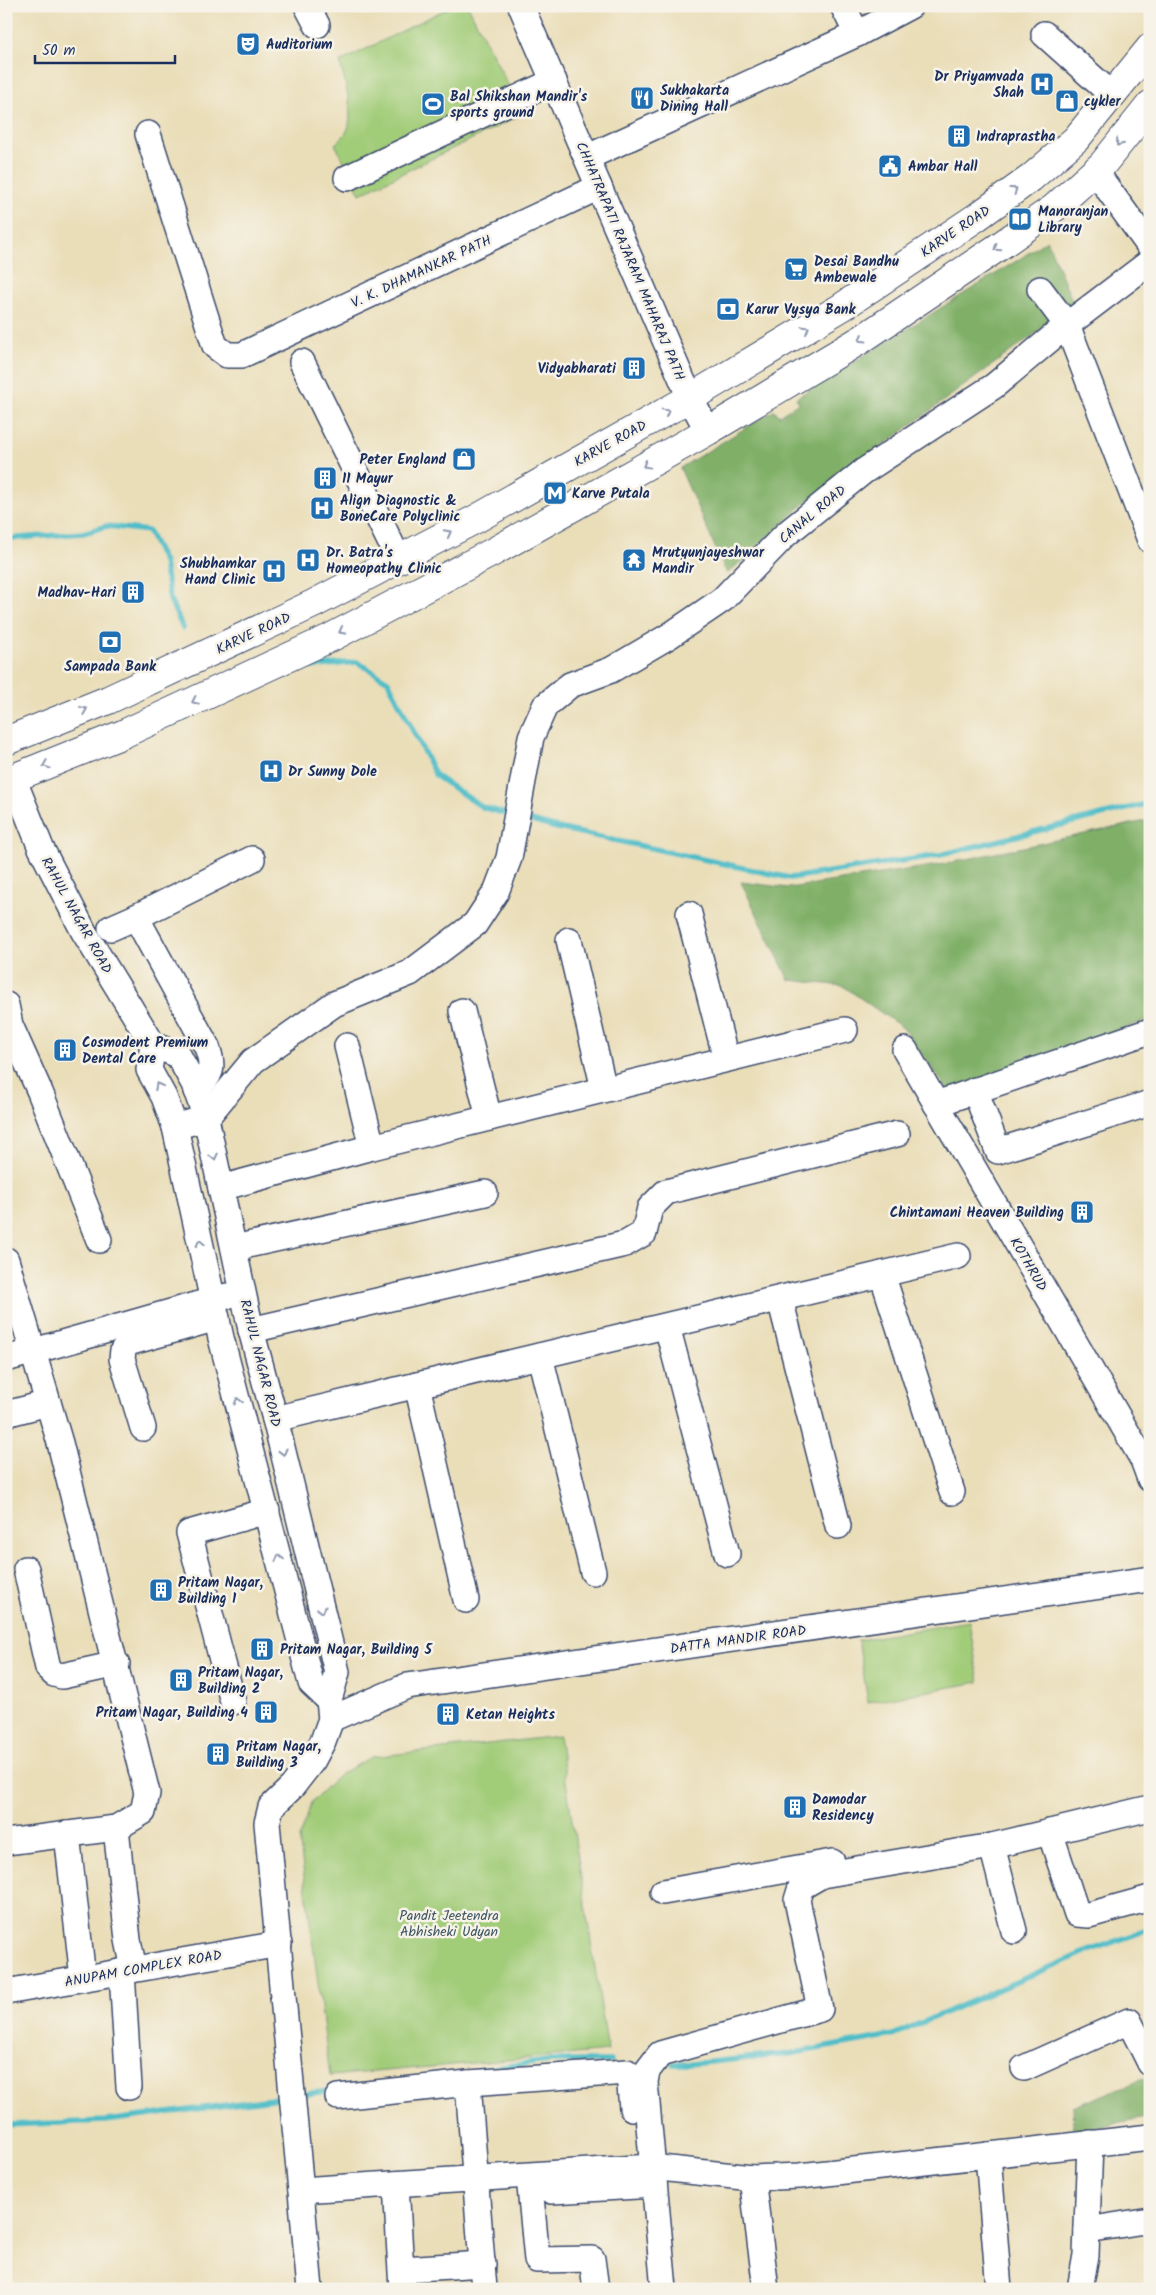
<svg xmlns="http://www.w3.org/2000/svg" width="1156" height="2295" viewBox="0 0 1156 2295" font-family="Kalam,sans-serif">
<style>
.green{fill:#a1cc78;stroke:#5e7e6b}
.forest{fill:#80b068;stroke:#4e7063}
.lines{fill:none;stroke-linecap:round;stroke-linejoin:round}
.stream{stroke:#50bdc8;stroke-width:5.5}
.minor-casing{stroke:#3a496c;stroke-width:28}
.major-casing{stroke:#3a496c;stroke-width:30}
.minor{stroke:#fff;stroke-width:25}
.major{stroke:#fff;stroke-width:28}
.oneway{stroke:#8d97ae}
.labels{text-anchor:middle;stroke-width:5;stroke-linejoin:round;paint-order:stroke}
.poi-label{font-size:14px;font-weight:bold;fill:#1b2f5e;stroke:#f7f3e8;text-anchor:start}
.street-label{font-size:14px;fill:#1b2f5e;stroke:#f7f3e8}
.park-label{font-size:14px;fill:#3c5664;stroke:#f7f3e8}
</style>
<rect width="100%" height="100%" fill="#f7f3e8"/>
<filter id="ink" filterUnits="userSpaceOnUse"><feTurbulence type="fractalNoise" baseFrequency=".02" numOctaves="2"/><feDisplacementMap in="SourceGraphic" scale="10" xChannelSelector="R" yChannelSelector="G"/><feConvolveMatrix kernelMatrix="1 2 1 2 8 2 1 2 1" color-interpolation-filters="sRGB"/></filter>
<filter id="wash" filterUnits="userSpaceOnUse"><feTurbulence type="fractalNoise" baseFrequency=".0096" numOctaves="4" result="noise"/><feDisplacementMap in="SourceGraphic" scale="20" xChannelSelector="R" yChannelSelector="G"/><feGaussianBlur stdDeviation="1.12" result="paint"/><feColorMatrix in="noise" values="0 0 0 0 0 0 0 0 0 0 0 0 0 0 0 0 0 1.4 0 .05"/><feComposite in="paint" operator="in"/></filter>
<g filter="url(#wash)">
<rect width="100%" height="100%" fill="#eadeb9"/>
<g class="green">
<path d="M 452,6 L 468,6 L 523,114 L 360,194 L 335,144 C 341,139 347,134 349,125 C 353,108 344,79 340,62 Z"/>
<path d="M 969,1621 L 979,1682 L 868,1702 L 858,1640 Z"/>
<path d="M 559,1736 L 608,2051 L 330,2076 L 299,1837 L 313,1800 L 339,1775 L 371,1757 Z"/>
</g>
<g class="forest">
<path d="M 1047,240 L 1074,305 L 806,502 L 727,574 L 680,468 L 775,410 L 779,416 L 799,403 L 796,398 L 1018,260 Z"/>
<path d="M 1150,820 L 1150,1019 L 950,1093 L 903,1028 L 843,986 L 789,980 L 741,882 L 789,888 L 939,865 Z"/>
<path d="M 1150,2076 L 1150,2116 L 1074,2132 L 1073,2107 Z"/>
</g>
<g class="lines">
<g class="stream">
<path d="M 6,539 L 83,533 L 107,526 L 148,531 L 164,562 L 170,600 L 183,628"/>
<path d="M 310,667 L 357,662 L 388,681 L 436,776 L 482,807 L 510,815"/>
<path d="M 521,818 L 553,827 L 790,878 L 940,855 L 1150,803"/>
<path d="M 674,2064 L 690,2064 L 789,2054 L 893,2035 L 1083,1953 L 1150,1929"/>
<path d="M 480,2070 L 548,2061 L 610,2061"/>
<path d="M 299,2095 L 335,2090"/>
<path d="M 6,2125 L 106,2121 L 287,2097"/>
</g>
</g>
</g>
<g filter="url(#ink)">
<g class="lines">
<g class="minor-casing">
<g id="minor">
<path d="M 307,6 L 317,25"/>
<path d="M 521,6 L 690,398 L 708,431"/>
<path d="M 843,6 L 857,34"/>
<path d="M 1044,34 L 1111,94"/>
<path d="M 148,134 L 215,346 L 227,355 L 242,355 L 599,187"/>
<path d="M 588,157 L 857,34 L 910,6"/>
<path d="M 1095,171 L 1150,247"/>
<path d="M 347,178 L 554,81"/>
<path d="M 1040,289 L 1067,325 L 1150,540"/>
<path d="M 302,362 L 399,560"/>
<path d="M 13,778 L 41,848 L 84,932 L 153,1045 L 178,1055 L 194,1084 L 206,1118 L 251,1330 L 275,1419 L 337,1672 L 329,1700 L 331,1719 L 323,1741 L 313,1760 L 292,1787 L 271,1807 L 267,1823 L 310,2289"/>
<path d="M 689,914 L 726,1059"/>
<path d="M 111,928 L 136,917"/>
<path d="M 569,940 L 604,1089"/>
<path d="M 6,1005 L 10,1025 L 40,1092 L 99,1240"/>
<path d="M 462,1011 L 489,1118"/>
<path d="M 153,1045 L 149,1070 L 164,1097 L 175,1127 L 221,1338 L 311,1683 L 329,1700"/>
<path d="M 347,1046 L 372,1147"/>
<path d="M 905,1050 L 1143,1460 L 1150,1479"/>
<path d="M 975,1090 L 998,1151 L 1150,1103"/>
<path d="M 196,1091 C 211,1074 215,1069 207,1047 L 136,917 L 252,859"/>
<path d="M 936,1104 L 1150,1031"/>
<path d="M 175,1127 L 206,1118 L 253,1061 L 334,1004 L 410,973 L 475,924 L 496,892 L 509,858 L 531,737 L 545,706 L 570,685 L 611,670 L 669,636 L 722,600 L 786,534 L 864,471 L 994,386 L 1067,325 L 1150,262"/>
<path d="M 221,1188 L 372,1147 L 845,1030"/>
<path d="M 234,1248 L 485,1193"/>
<path d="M 6,1260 L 60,1443 L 147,1793 L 143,1812 L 116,1828 L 6,1842"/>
<path d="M 882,1274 L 952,1492"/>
<path d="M 780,1299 L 838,1526"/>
<path d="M 667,1326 L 727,1554"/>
<path d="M 251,1330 L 625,1244 L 644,1233 L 650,1208 L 666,1192 L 897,1134"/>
<path d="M 540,1356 L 593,1572"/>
<path d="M 6,1359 L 227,1296"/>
<path d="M 417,1385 L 466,1600"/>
<path d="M 6,1414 L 48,1403"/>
<path d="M 275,1419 L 958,1256"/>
<path d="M 143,1428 L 122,1359 L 123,1350 L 128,1343 L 217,1318"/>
<path d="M 26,1569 L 48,1668 L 54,1674 L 62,1676 L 117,1664"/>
<path d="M 233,1702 L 189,1533 L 267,1511"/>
<path d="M 331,1719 L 407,1686 L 1150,1579"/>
<path d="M 116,1828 L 128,1940 L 134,1969"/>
<path d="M 1050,1832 L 1077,1914 L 1089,1915 L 1150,1898"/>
<path d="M 67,1834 L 83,1978"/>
<path d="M 992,1846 L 1014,1931"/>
<path d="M 663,1892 L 832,1862"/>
<path d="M 122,1972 L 129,2087"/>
<path d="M 6,1992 L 279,1944"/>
<path d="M 1024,2068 L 1129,2021 L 1150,2063"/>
<path d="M 468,2083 L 484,2289"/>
<path d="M 338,2097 L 468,2083 L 627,2072 L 629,2075 L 632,2108"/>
<path d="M 988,2155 L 999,2289"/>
<path d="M 529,2176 L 537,2260 L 592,2259 L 596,2289"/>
<path d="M 752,2178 L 766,2289"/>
<path d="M 396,2184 L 402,2289"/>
<path d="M 301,2190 L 651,2167 L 752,2178 L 800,2176 L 1150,2137"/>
<path d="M 552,2191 L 654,2185"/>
<path d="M 1087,2230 L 1150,2220"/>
<path d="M 402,2269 L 483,2264"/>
<path d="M 664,2289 L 645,2082 L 647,2071 L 660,2054 L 820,2009 L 797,1900 L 801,1887 L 822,1875 L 992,1846 L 1150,1808"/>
<path d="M 1080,2289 L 1086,2255 L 1090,2143"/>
</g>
</g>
<g class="major-casing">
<g id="major">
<path d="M 6,741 L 108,700 L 313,604 L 476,519 L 690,398 L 842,307 L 977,217 L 1031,178 L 1076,139 L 1150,48"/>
<path d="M 6,781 L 123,734 L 330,638 L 493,552 L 708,431 L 862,339 L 997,248 L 1054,208 L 1102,165 L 1150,105"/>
</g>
</g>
<use href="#minor" class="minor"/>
<use href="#major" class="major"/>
</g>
<defs><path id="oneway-chevron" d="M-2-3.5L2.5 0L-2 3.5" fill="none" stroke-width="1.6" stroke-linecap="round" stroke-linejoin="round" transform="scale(1.25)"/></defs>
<g class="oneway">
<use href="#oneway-chevron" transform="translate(1119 143) rotate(129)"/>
<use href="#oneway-chevron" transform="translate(1014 190) rotate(-36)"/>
<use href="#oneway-chevron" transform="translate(997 248) rotate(145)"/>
<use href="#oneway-chevron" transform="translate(806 329) rotate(-31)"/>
<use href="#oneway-chevron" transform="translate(862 339) rotate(148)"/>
<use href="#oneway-chevron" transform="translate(666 412) rotate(-29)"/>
<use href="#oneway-chevron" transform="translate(646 465) rotate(151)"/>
<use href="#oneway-chevron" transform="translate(448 533) rotate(-28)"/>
<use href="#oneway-chevron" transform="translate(342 631) rotate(152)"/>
<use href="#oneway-chevron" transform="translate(195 701) rotate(155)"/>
<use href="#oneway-chevron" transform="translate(84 710) rotate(-22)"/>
<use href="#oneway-chevron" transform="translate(46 765) rotate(158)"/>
<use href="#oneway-chevron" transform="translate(158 1086) rotate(-118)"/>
<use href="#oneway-chevron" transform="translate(214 1157) rotate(78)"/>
<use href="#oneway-chevron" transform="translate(200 1243) rotate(-102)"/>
<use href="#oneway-chevron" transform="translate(238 1401) rotate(-105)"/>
<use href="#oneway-chevron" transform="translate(283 1452) rotate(76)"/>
<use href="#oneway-chevron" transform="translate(279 1558) rotate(-105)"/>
<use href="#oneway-chevron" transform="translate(322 1610) rotate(76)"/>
</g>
</g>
<defs>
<g id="theatre-square" transform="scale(1.25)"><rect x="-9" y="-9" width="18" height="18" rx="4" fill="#1f6fb2" stroke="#f7f3e8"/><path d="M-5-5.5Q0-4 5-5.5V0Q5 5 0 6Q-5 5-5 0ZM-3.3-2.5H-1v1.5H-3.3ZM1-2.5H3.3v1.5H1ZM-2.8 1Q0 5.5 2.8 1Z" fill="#fff"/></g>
<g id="hospital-square" transform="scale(1.25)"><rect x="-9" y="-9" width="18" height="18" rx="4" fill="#1f6fb2" stroke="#f7f3e8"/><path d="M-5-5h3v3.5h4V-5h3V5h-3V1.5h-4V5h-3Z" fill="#fff"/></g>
<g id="restaurant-square" transform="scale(1.25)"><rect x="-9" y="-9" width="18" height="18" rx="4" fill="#1f6fb2" stroke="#f7f3e8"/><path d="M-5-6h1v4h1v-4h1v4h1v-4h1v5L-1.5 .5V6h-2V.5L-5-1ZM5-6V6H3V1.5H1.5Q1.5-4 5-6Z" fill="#fff"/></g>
<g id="shop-square" transform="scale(1.25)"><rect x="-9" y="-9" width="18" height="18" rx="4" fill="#1f6fb2" stroke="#f7f3e8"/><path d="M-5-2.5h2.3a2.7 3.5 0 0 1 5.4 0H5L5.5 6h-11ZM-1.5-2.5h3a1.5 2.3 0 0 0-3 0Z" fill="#fff"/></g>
<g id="stadium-square" transform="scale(1.25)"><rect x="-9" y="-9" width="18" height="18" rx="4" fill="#1f6fb2" stroke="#f7f3e8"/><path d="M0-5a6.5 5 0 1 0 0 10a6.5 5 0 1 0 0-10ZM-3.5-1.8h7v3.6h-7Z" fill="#fff"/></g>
<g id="building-square" transform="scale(1.25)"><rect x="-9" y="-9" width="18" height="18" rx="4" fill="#1f6fb2" stroke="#f7f3e8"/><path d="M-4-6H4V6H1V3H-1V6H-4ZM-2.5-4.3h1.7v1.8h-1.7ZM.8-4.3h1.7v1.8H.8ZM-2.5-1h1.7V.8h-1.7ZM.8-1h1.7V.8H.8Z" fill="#fff"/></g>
<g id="civic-square" transform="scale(1.25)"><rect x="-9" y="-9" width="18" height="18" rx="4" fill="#1f6fb2" stroke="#f7f3e8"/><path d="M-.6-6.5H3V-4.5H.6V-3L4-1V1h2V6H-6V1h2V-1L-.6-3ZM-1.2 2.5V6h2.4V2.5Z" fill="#fff"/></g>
<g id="library-square" transform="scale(1.25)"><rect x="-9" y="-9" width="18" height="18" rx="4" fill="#1f6fb2" stroke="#f7f3e8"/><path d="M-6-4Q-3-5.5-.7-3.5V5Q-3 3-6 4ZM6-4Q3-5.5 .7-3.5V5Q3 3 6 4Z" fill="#fff"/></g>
<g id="supermarket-square" transform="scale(1.25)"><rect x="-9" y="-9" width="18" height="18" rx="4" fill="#1f6fb2" stroke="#f7f3e8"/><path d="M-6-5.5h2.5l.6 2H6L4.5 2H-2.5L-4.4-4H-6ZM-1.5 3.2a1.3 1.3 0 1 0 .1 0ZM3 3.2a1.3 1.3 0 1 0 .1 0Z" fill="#fff"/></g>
<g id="bank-square" transform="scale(1.25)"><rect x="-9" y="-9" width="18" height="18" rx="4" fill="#1f6fb2" stroke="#f7f3e8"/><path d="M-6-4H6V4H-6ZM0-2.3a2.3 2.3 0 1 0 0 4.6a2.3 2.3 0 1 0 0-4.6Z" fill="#fff"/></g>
<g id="metro-square" transform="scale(1.25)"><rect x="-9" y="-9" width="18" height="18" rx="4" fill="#1f6fb2" stroke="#f7f3e8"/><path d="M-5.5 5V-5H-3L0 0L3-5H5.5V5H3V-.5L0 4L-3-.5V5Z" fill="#fff"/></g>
<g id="temple-square" transform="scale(1.25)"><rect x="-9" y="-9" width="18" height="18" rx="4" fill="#1f6fb2" stroke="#f7f3e8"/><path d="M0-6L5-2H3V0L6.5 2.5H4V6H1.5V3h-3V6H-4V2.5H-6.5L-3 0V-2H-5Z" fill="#fff"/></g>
</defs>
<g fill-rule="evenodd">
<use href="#theatre-square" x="248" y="44"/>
<use href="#hospital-square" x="1042" y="84"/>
<use href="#restaurant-square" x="642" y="98"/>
<use href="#shop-square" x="1067" y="101"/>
<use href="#stadium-square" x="433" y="104"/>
<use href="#building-square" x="959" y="136"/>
<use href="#civic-square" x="890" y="166"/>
<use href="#library-square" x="1020" y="219"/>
<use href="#supermarket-square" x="796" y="269"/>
<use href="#bank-square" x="728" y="309"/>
<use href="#building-square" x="634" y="368"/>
<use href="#shop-square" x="464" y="459"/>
<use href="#building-square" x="325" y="478"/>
<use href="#metro-square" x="555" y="493"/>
<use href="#hospital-square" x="322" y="508"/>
<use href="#hospital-square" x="308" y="560"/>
<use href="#temple-square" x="634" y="560"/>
<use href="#hospital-square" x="274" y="571"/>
<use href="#building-square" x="133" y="592"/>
<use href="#bank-square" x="110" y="642"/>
<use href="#hospital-square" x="271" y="771"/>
<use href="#building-square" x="65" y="1050"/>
<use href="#building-square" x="1082" y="1212"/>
<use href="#building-square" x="161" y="1590"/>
<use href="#building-square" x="262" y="1649"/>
<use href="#building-square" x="181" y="1680"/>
<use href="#building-square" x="266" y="1712"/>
<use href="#building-square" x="448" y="1714"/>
<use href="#building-square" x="218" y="1754"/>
<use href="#building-square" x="795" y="1807"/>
</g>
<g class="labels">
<g class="poi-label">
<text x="266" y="49">Auditorium</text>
<text x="1024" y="81" text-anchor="end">Dr Priyamvada<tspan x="1024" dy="16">Shah</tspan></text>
<text x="660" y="95">Sukhakarta<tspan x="660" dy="16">Dining Hall</tspan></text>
<text x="450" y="101">Bal Shikshan Mandir's<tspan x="450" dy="16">sports ground</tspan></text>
<text x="1084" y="106">cykler</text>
<text x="976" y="141">Indraprastha</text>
<text x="908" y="171">Ambar Hall</text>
<text x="1038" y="216">Manoranjan<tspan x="1038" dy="16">Library</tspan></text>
<text x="814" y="266">Desai Bandhu<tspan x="814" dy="16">Ambewale</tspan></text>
<text x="746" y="314">Karur Vysya Bank</text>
<text x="616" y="373" text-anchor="end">Vidyabharati</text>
<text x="446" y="464" text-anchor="end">Peter England</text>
<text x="342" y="483">11 Mayur</text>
<text x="572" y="498">Karve Putala</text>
<text x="340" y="505">Align Diagnostic &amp;<tspan x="340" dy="16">BoneCare Polyclinic</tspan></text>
<text x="326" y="557">Dr. Batra's<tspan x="326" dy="16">Homeopathy Clinic</tspan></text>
<text x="652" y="557">Mrutyunjayeshwar<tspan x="652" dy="16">Mandir</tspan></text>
<text x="256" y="568" text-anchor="end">Shubhamkar<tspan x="256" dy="16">Hand Clinic</tspan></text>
<text x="116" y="597" text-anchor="end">Madhav-Hari</text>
<text x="110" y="671" text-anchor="middle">Sampada Bank</text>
<text x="288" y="776">Dr Sunny Dole</text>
<text x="82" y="1047">Cosmodent Premium<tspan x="82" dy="16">Dental Care</tspan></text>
<text x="1064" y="1217" text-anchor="end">Chintamani Heaven Building</text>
<text x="178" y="1587">Pritam Nagar,<tspan x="178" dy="16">Building 1</tspan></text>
<text x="280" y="1654">Pritam Nagar, Building 5</text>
<text x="198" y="1677">Pritam Nagar,<tspan x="198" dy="16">Building 2</tspan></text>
<text x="248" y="1717" text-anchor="end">Pritam Nagar, Building 4</text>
<text x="466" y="1719">Ketan Heights</text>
<text x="236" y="1751">Pritam Nagar,<tspan x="236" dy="16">Building 3</tspan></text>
<text x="812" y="1804">Damodar<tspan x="812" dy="16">Residency</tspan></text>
</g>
<g class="street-label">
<text transform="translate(955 231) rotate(-34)" y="5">KARVE ROAD</text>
<text transform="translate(631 261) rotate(67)" y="5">CHHATRAPATI RAJARAM MAHARAJ PATH</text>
<text transform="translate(421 271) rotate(-25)" y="5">V. K. DHAMANKAR PATH</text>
<text transform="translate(610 443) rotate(-29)" y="5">KARVE ROAD</text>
<text transform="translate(812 514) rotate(-40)" y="5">CANAL ROAD</text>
<text transform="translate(253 633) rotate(-25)" y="5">KARVE ROAD</text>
<text transform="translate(77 915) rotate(61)" y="5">RAHUL NAGAR ROAD</text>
<text transform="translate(1029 1264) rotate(60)" y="5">KOTHRUD</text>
<text transform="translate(261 1363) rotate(76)" y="5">RAHUL NAGAR ROAD</text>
<text transform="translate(738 1639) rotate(-8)" y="5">DATTA MANDIR ROAD</text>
<text transform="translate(143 1968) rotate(-10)" y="5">ANUPAM COMPLEX ROAD</text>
</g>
<g class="park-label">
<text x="449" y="1920">Pandit Jeetendra<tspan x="449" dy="16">Abhisheki Udyan</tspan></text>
</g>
</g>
<rect width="1156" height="2295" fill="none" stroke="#f7f3e8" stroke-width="25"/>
<path d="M35 55v8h140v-8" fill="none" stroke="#1b2f5e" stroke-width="2.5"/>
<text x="42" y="55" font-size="15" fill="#1b2f5e" stroke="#f7f3e8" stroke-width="4" paint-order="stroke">50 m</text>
</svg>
